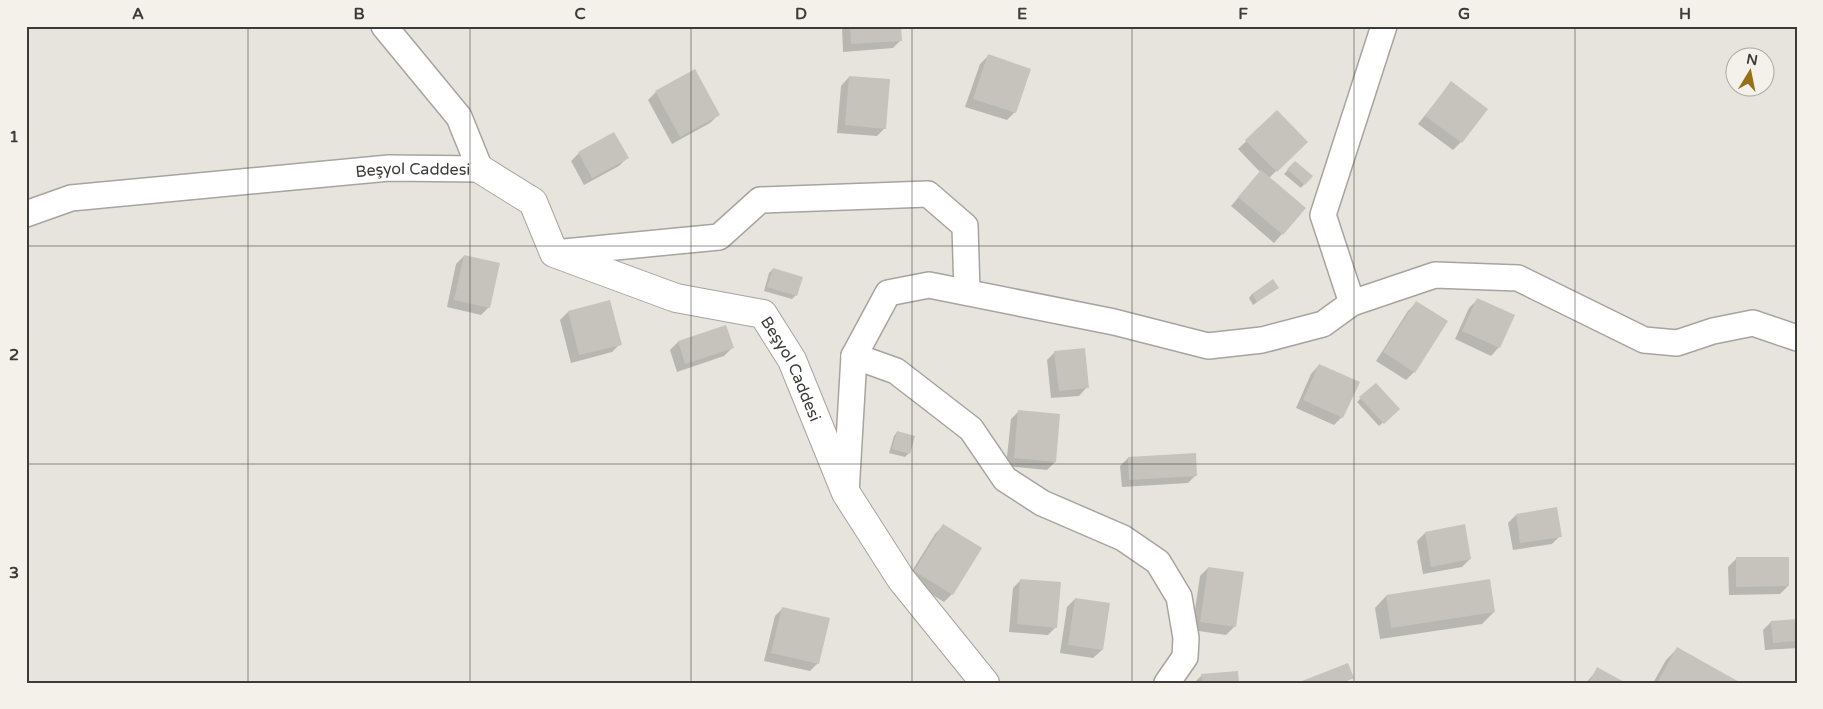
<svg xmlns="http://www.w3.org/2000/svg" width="1823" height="709" viewBox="0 0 1823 709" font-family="'Varela Round',sans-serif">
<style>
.shadow{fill:#0003}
.building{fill:#c6c3bd}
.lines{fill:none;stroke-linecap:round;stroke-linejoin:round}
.street-casing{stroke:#a7a49f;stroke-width:28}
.secondary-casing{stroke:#a7a49f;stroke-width:30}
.street{stroke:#fff;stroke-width:25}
.secondary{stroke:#fff;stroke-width:28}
.grid{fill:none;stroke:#3c3b39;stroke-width:1;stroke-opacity:0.55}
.labels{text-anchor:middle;stroke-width:4.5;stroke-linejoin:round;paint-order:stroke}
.street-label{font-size:16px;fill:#3c3b39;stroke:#f4f1eb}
.neatline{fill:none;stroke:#3c3b39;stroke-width:2}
.grid-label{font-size:16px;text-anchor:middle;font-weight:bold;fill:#3c3b39}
</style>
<rect width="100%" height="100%" fill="#e7e4de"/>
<g class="shadow">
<path d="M 900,26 L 901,40 L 893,48 L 843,52 L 842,26 Z"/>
<path d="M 988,56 L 1015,112 L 1007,120 L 965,107 L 980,64 Z"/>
<path d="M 694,71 L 718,115 L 710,123 L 672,144 L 648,100 L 656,92 Z"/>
<path d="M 849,77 L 885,128 L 877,136 L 837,133 L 841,86 Z"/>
<path d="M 1451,83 L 1461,142 L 1453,150 L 1418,124 Z"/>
<path d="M 1277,112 L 1306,142 L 1269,178 L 1305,208 L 1274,243 L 1231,206 L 1260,172 L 1238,149 Z"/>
<path d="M 579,153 L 627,158 L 619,166 L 584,185 L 571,161 Z"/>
<path d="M 1295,162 L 1311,176 L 1301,188 L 1284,174 Z"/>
<path d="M 464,256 L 489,307 L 481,315 L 447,307 L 456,264 Z"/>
<path d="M 773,269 L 796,295 L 792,299 L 764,291 L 769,273 Z"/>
<path d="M 1277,288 L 1253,305 L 1249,298 L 1252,294 Z"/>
<path d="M 1477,300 L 1499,347 L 1491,356 L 1455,339 L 1469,308 Z"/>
<path d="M 1416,303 L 1414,372 L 1406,380 L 1376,361 L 1408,311 Z"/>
<path d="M 568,312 L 620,344 L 612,352 L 571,363 L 560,320 Z"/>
<path d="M 725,327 L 732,348 L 724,356 L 677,372 L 670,350 L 678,342 Z"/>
<path d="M 1055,352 L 1087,387 L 1079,396 L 1051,398 L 1047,360 Z"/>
<path d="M 1319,365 L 1342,417 L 1334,425 L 1296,408 L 1311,374 Z"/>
<path d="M 1375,384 L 1398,409 L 1379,426 L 1357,402 Z"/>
<path d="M 1019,411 L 1055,462 L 1047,470 L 1006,466 L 1011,419 Z"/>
<path d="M 897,432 L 909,453 L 905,457 L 889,453 L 894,436 Z"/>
<path d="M 1128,458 L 1196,475 L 1188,483 L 1122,487 L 1120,466 Z"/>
<path d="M 1516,515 L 1560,536 L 1552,544 L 1513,550 L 1508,523 Z"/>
<path d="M 943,526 L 952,594 L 944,602 L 907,579 L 935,534 Z"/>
<path d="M 1425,533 L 1470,559 L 1462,567 L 1423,574 L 1417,541 Z"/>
<path d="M 1736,559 L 1788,586 L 1780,594 L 1729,595 L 1728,567 Z"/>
<path d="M 1208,568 L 1242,573 L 1234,627 L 1226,635 L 1192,630 L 1200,576 Z"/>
<path d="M 1021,580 L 1056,627 L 1048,635 L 1009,632 L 1013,588 Z"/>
<path d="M 1386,596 L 1494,612 L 1482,624 L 1380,639 L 1375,608 Z"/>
<path d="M 1075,599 L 1102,650 L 1093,658 L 1060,653 L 1067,607 Z"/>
<path d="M 783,608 L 818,663 L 810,671 L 764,661 L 775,616 Z"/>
<path d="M 1797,620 L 1797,648 L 1765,650 L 1763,630 L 1771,622 Z"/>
<path d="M 1677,649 L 1739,683 L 1653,683 L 1666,660 Z"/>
<path d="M 1598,669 L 1623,683 L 1586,683 Z"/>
<path d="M 1202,675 L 1238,683 L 1194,683 Z"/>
</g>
<g class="building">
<path d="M 850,26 L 901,26 L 902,41 L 851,44 Z"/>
<path d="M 988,54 L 1031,69 L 1016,113 L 973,99 Z"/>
<path d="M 695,69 L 720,115 L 680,137 L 655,91 Z"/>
<path d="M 849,76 L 890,79 L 886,129 L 845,125 Z"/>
<path d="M 1451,81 L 1488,109 L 1462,143 L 1425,116 Z"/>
<path d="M 1277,110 L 1308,142 L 1277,172 L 1245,140 Z"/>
<path d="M 614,132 L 629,158 L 592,178 L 578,152 Z"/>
<path d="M 1295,161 L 1313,176 L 1305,185 L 1287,169 Z"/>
<path d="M 1261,170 L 1306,208 L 1283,235 L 1238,197 Z"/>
<path d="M 464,255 L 500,263 L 490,308 L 454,300 Z"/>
<path d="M 773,268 L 803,277 L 797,296 L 767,287 Z"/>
<path d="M 1273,279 L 1279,288 L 1257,302 L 1252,294 Z"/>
<path d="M 1477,298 L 1515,315 L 1500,348 L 1462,331 Z"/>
<path d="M 610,300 L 622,345 L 579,355 L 568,311 Z"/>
<path d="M 1416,301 L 1448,321 L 1415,373 L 1383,352 Z"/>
<path d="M 726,325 L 734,348 L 685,364 L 678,341 Z"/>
<path d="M 1085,348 L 1089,388 L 1059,391 L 1054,351 Z"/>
<path d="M 1319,364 L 1360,382 L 1343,418 L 1303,400 Z"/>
<path d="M 1376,383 L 1400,409 L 1384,424 L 1359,397 Z"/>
<path d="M 1018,410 L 1060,414 L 1056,462 L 1014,458 Z"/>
<path d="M 897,431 L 915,436 L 910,454 L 892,449 Z"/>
<path d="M 1196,453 L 1197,476 L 1129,480 L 1128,457 Z"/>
<path d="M 1557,507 L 1562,537 L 1520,543 L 1516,514 Z"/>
<path d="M 943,524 L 982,548 L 953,595 L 914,571 Z"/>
<path d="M 1465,524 L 1471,559 L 1431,567 L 1425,532 Z"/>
<path d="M 1736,557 L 1789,557 L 1789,586 L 1736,587 Z"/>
<path d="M 1208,567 L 1244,572 L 1236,627 L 1200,622 Z"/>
<path d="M 1020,579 L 1061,582 L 1057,628 L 1017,624 Z"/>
<path d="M 1490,579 L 1495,612 L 1391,628 L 1386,595 Z"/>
<path d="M 1075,598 L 1110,603 L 1103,650 L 1068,645 Z"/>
<path d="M 782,607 L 830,618 L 819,664 L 771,653 Z"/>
<path d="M 1797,619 L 1797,641 L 1773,643 L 1771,621 Z"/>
<path d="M 1677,647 L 1741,683 L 1657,683 Z"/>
<path d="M 1348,663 L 1354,678 L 1342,683 L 1297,683 Z"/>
<path d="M 1597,667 L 1626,683 L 1589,683 Z"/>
<path d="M 1238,671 L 1239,683 L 1202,683 L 1201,674 Z"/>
</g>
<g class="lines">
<g class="street-casing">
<g id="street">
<path id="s1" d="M 26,214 L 71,198 L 389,168 L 480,169 L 459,117 L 384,26"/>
<path d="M 554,253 L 719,237 L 760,200 L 928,194 L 965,226 L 967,292"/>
<path d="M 1352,303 L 1323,215 L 1384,26"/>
<path d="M 854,356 L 896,371 L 971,429 L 1005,479 L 1042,503 L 1123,538 L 1158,562 L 1179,597 L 1186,638 L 1185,657 L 1167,683"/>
<path d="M 846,493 L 854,356 L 888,293 L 929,285 L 1114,322 L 1208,346 L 1262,340 L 1323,324 L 1352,303 L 1435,275 L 1518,278 L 1644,340 L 1677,343 L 1713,331 L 1753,323 L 1797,338"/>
</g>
</g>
<g class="secondary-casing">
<g id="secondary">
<path id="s2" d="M 480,169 L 533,202 L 554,253 L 676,298 L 763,314 L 792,360 L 846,493 L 901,579 L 985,683"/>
</g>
</g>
<use href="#street" class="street"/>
<use href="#secondary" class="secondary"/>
</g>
<path class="grid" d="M 248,26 L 248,683M 470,26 L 470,683M 691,26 L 691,683M 912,26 L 912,683M 1132,26 L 1132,683M 1354,26 L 1354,683M 1575,26 L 1575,683M 26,246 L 1797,246M 26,464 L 1797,464"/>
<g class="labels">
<g class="street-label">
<text dy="6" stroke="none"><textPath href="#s1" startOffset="391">Beşyol Caddesi</textPath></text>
<text dy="6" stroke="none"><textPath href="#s2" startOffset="398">Beşyol Caddesi</textPath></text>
</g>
</g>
<rect width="1823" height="709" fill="none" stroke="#f4f1eb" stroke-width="55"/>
<g transform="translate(1750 72) rotate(10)"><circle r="24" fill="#f4f1eb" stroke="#aaa8a4"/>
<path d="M0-4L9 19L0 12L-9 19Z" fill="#957019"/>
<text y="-8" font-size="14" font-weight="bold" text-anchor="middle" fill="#3c3b39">N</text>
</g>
<rect x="28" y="28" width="1768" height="654" class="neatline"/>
<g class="grid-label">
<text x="138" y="19">A</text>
<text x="359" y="19">B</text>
<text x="580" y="19">C</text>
<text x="801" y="19">D</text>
<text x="1022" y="19">E</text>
<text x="1243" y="19">F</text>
<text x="1464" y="19">G</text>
<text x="1685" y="19">H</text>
<text x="14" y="142">1</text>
<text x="14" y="360">2</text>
<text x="14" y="578">3</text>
</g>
</svg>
